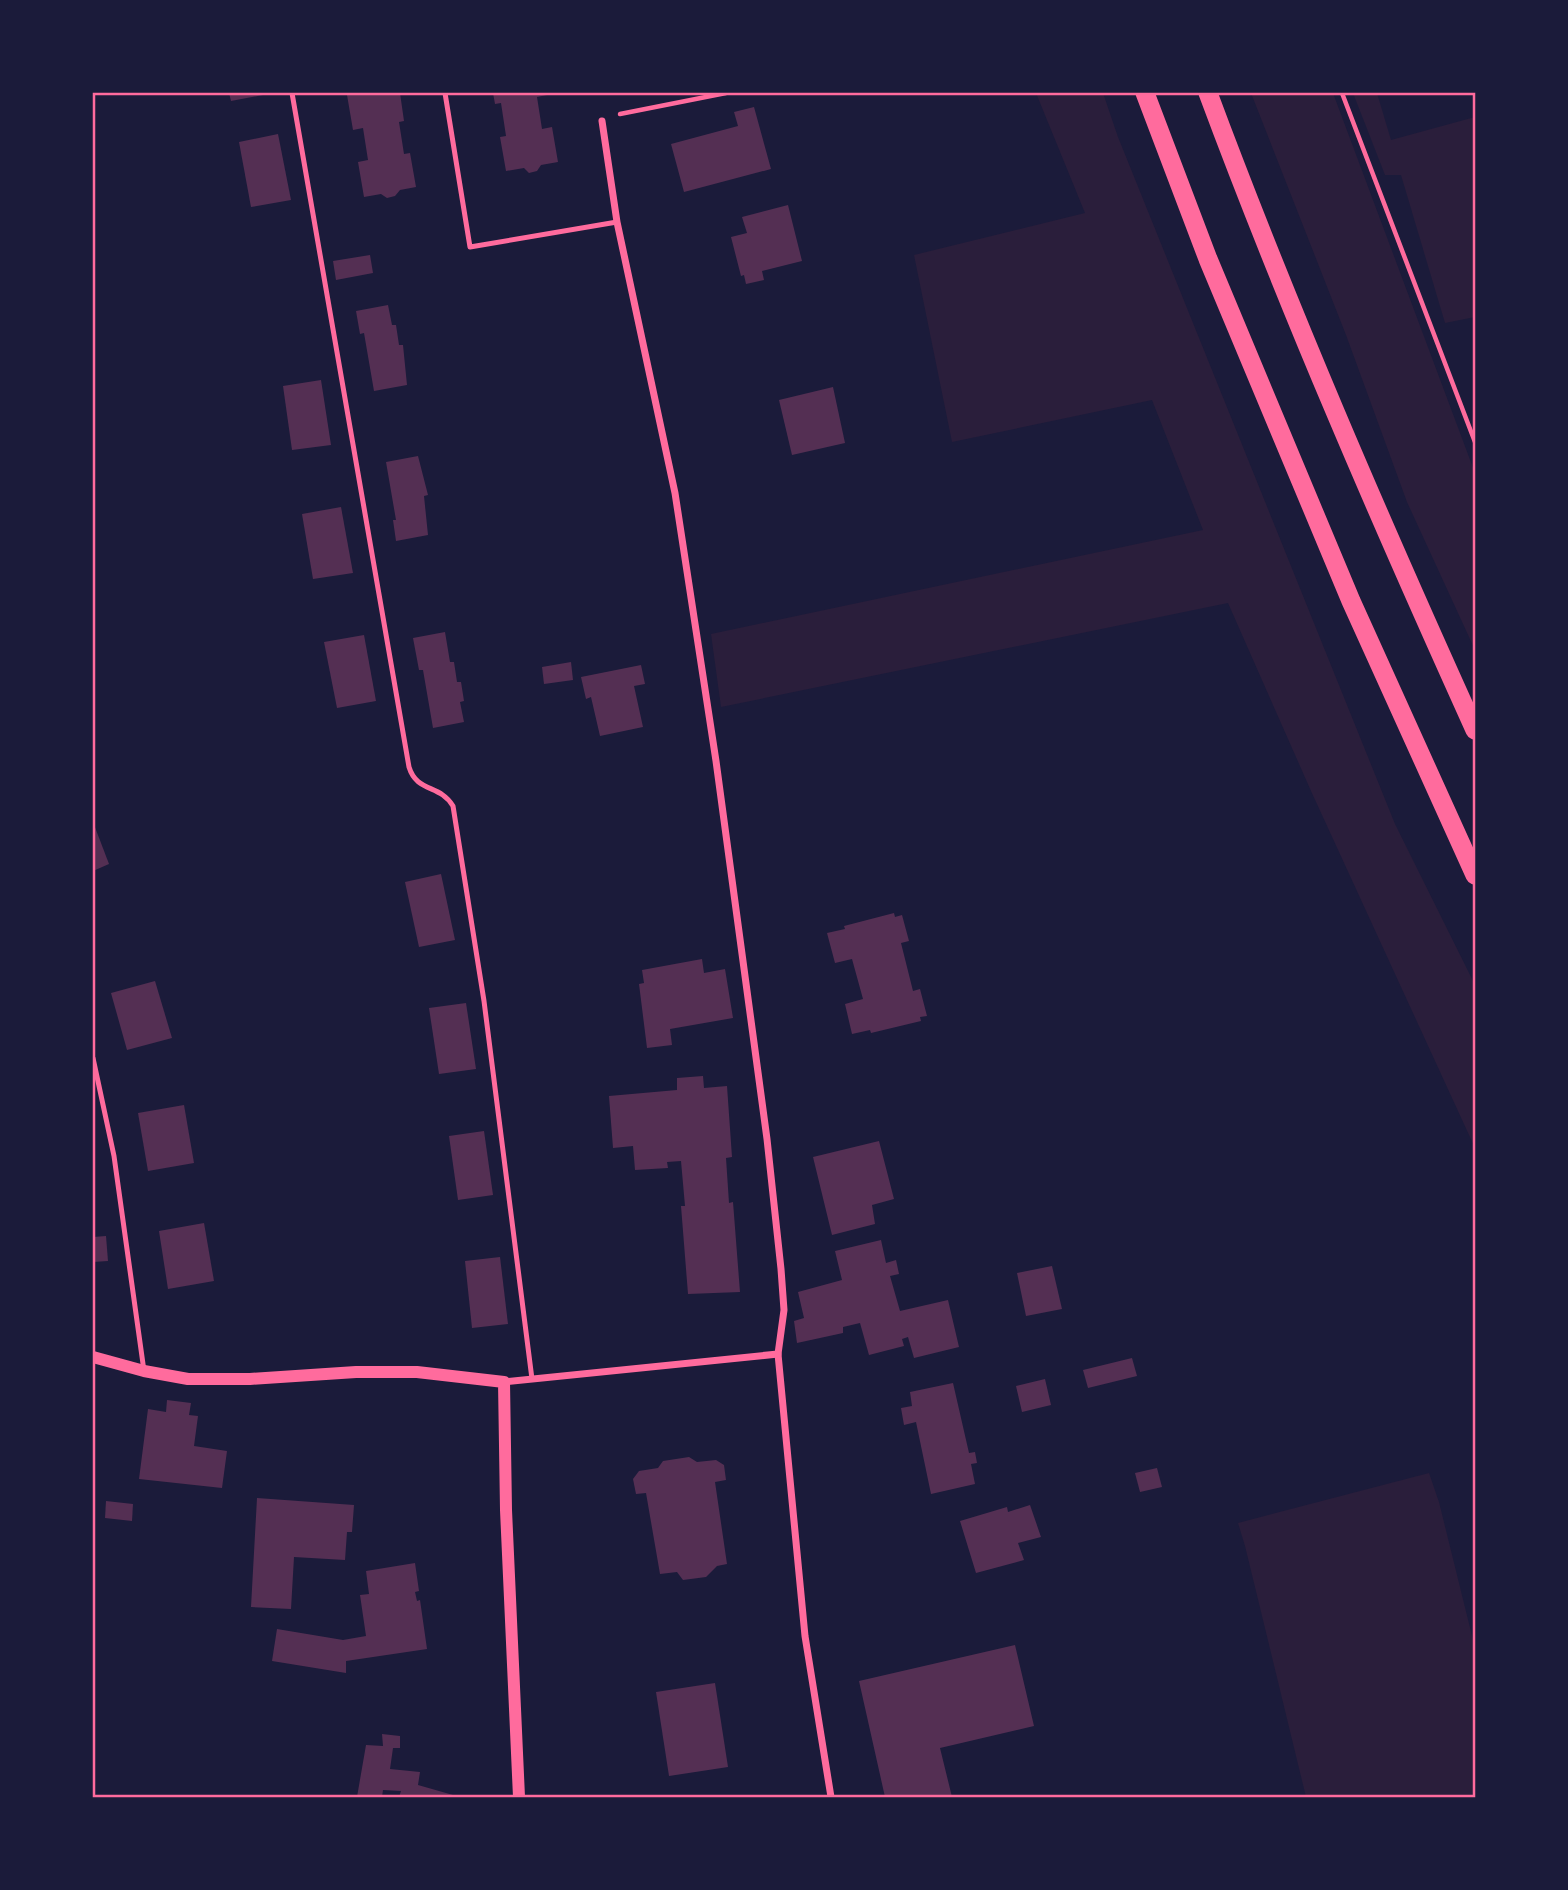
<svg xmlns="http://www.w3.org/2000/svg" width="1568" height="1890" viewBox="0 0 1568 1890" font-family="'Noto Sans',sans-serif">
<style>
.green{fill:#2a1e3b}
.building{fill:#542f53}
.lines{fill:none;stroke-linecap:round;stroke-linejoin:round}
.path{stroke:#ff6b9d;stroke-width:4.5}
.service{stroke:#ff6b9d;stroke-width:5}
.minor{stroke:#ff6b9d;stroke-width:7}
.tertiary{stroke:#ff6b9d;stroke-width:12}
.trunk{stroke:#ff6b9d;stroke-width:19}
.neatline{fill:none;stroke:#ff6b9d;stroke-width:2.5}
</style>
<rect width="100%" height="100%" fill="#1b1b3a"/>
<g class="green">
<path d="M 1036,93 L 1103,93 L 1118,137 L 1395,824 L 1475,985 L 1475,1148 L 1311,791 L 1228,603 L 721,707 L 711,634 L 1203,530 L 1152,400 L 952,442 L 914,255 L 1085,213 Z"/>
<path d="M 1251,93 L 1333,93 L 1475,473 L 1475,650 L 1407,502 L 1346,335 Z"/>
<path d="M 1353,93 L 1377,93 L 1391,140 L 1475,117 L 1475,317 L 1445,323 L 1401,175 L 1385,175 Z"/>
<path d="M 1429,1473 L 1439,1502 L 1475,1648 L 1475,1797 L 1306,1797 L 1245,1546 L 1238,1523 Z"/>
</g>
<g class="building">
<path d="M 229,93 L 268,93 L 268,94 L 231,101 Z"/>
<path d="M 359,93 L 400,93 L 404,121 L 399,122 L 404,154 L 410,153 L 416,187 L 400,190 L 395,196 L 387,198 L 381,194 L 364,197 L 358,162 L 368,160 L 363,128 L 353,130 L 347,95 Z"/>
<path d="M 493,93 L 546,93 L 547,95 L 537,97 L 542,129 L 552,127 L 558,162 L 541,165 L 537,171 L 529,173 L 524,168 L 506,171 L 500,137 L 506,136 L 501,103 L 495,104 Z"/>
<path d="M 754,107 L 771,169 L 684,192 L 671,144 L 738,126 L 734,112 Z"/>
<path d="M 278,134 L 291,200 L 251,207 L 239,142 Z"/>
<path d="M 788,205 L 802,261 L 762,271 L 764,280 L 746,284 L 744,275 L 741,276 L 731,237 L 747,233 L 742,217 Z"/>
<path d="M 370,255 L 373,273 L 336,280 L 333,261 Z"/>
<path d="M 388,305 L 392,325 L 396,325 L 399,345 L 403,345 L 407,385 L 374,391 L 364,333 L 360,334 L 356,311 Z"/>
<path d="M 321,380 L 331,445 L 292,450 L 283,386 Z"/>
<path d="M 833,387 L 845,443 L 792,455 L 779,400 Z"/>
<path d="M 418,456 L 428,495 L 424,496 L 428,535 L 396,541 L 393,520 L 396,520 L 386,462 Z"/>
<path d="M 341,507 L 353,573 L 313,579 L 302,514 Z"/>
<path d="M 445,632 L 450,662 L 454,662 L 457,682 L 461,682 L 464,701 L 460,702 L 464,722 L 433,728 L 423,670 L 419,670 L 413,638 Z"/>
<path d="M 364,635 L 376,701 L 337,708 L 324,642 Z"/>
<path d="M 571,662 L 573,680 L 544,684 L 542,667 Z"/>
<path d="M 641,665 L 645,684 L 634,686 L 643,727 L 600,736 L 591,697 L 586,699 L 581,677 Z"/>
<path d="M 93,822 L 109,864 L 93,871 Z"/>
<path d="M 441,874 L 455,940 L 419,947 L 405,882 Z"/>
<path d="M 894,913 L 895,917 L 902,915 L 909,941 L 901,943 L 913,991 L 920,989 L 927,1016 L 920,1017 L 921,1021 L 871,1033 L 870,1030 L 852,1034 L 845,1004 L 863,999 L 852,959 L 835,963 L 827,933 L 845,929 L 844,926 Z"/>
<path d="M 702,959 L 704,973 L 725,969 L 733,1018 L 670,1029 L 672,1045 L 647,1048 L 639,984 L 644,983 L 642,970 Z"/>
<path d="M 155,981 L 172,1038 L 127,1050 L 111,993 Z"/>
<path d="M 466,1003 L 476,1069 L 439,1074 L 429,1008 Z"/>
<path d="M 703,1076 L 704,1088 L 727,1086 L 732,1157 L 726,1158 L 729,1203 L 733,1202 L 740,1292 L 688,1294 L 681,1206 L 685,1206 L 681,1161 L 667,1162 L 668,1168 L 635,1170 L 633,1146 L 613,1148 L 609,1096 L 677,1090 L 677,1078 Z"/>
<path d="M 184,1105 L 194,1163 L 148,1171 L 138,1113 Z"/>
<path d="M 484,1131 L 493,1195 L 458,1200 L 449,1136 Z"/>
<path d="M 879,1141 L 894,1199 L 872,1205 L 875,1224 L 832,1235 L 813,1157 Z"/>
<path d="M 204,1223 L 214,1281 L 168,1289 L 159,1231 Z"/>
<path d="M 106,1236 L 108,1261 L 93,1262 L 93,1237 Z"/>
<path d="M 881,1240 L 886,1263 L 896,1260 L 899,1274 L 890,1276 L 900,1311 L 948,1300 L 959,1347 L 914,1358 L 908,1337 L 902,1339 L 904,1346 L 869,1355 L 860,1323 L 843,1327 L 843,1333 L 797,1343 L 794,1321 L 804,1318 L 798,1292 L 842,1280 L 835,1251 Z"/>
<path d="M 500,1257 L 508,1324 L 472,1328 L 465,1261 Z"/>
<path d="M 1052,1266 L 1062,1309 L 1026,1316 L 1017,1273 Z"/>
<path d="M 1132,1358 L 1137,1376 L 1088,1388 L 1083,1370 Z"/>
<path d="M 1045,1379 L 1051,1405 L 1022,1412 L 1016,1386 Z"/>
<path d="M 953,1383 L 969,1453 L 975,1452 L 977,1463 L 971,1464 L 975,1484 L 931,1494 L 916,1422 L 904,1425 L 901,1408 L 912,1406 L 910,1392 Z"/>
<path d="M 167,1400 L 191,1403 L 189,1415 L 198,1416 L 194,1446 L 227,1451 L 222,1488 L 139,1479 L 148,1409 L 166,1412 Z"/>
<path d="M 689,1457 L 697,1462 L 716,1460 L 724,1465 L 726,1480 L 715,1482 L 727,1564 L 717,1566 L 706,1577 L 683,1580 L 677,1572 L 660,1574 L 646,1493 L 636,1494 L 633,1479 L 639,1471 L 658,1468 L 663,1461 Z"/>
<path d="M 1157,1468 L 1162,1487 L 1140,1492 L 1135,1473 Z"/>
<path d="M 257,1498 L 354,1505 L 352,1532 L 347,1532 L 345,1560 L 294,1557 L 291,1609 L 251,1607 Z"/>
<path d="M 106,1501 L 133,1504 L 132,1521 L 105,1518 Z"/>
<path d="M 1030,1505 L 1041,1537 L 1018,1543 L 1024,1560 L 976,1573 L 960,1521 L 1007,1507 L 1008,1512 Z"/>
<path d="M 415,1563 L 419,1591 L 415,1592 L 417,1601 L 420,1600 L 427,1649 L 346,1661 L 346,1673 L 272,1661 L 277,1629 L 343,1640 L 366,1636 L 360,1595 L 369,1594 L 366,1571 Z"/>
<path d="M 1015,1645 L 1034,1726 L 940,1748 L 952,1797 L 885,1797 L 859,1681 Z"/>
<path d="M 715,1683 L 728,1767 L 669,1776 L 656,1692 Z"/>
<path d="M 382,1734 L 400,1736 L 400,1748 L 393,1748 L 390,1769 L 420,1772 L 418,1785 L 460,1797 L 399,1797 L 401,1791 L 383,1790 L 382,1797 L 357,1797 L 366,1745 L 383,1746 Z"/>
</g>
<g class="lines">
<g class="path">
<path d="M 1342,93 L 1475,442"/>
<path d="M 620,114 L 726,93"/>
</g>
<g class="service">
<path d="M 292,93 L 409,767 C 417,793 440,784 453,806 L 484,1001 L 532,1379"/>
<path d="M 445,93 L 470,247 L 617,222"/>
<path d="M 93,1058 L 114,1156 L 144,1371"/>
</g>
<g class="minor">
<path d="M 602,121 L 617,222 L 675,493 L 716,761 L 767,1139 L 781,1269 L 784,1310 L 778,1354 L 805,1636 L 831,1797"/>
<path d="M 504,1382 L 778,1354"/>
</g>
<path class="tertiary" d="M 93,1357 L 144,1371 L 188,1379 L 250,1379 L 356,1372 L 417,1372 L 504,1382 L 506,1510 L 519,1797"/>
<g class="trunk">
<path d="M 1145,93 L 1208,259 L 1351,601 L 1475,875"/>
<path d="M 1208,93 C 1288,308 1380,520 1475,730"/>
</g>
</g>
<rect width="1568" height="1890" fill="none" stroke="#1b1b3a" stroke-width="189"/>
<rect x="94" y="94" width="1380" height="1702" class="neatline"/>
</svg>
